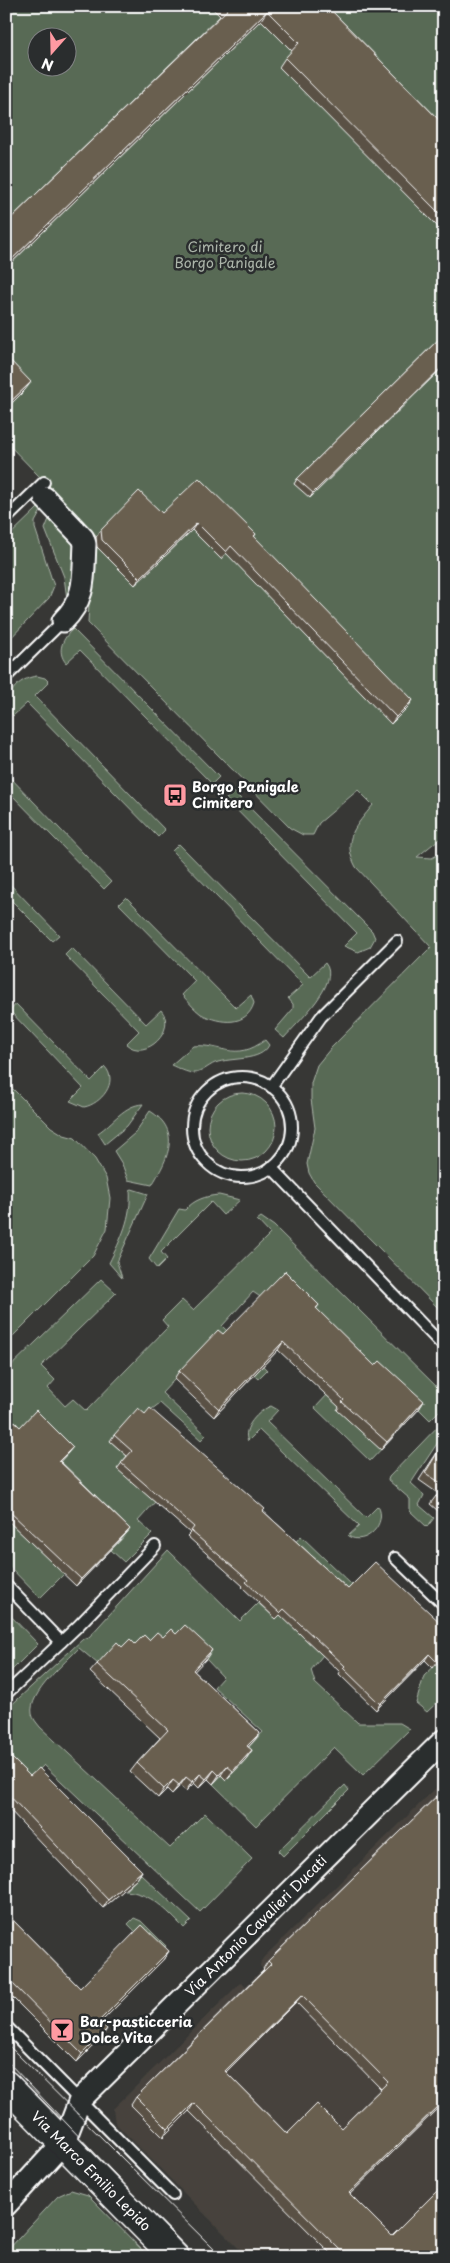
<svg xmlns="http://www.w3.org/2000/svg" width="450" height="2263" viewBox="0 0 450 2263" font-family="'Playpen Sans',sans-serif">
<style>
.built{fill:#46433d}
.green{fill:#586b55;stroke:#acb5aa;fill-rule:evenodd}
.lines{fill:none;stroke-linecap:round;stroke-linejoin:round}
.lane-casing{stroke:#fff;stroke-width:14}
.street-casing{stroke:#fff;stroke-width:25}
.secondary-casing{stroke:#fff;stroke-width:31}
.lane{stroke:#2a2d2e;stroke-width:10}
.street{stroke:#2a2d2e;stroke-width:21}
.secondary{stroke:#2a2d2e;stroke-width:28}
.tram{stroke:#fff;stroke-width:1}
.wall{fill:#5a5145;stroke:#fff;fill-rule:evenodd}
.shaded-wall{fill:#4a4238;stroke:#fff}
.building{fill:#695e50;stroke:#fff;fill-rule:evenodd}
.labels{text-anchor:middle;stroke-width:5;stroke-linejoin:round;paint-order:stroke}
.park-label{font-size:14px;fill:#acb5aa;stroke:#2a2d2e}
.poi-label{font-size:14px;font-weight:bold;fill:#fff;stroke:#2a2d2e;text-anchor:start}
.street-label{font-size:14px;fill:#fff;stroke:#2a2d2e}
</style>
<rect width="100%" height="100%" fill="#373735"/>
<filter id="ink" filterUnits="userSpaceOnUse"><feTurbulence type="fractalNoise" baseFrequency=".02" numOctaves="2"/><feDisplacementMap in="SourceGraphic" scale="10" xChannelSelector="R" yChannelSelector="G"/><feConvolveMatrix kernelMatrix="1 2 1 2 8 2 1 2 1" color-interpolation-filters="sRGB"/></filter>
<g filter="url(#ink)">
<path class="built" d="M 444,1780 L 444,2257 L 247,2257 L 115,2123 L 113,2109 L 241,1982 L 246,1986 L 263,1969 L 260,1966 L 261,1961 L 264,1957 Z"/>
<g class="green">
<path d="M 6,6 L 444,6 L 444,835 L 417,857 L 432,858 L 444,851 L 444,1314 L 314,1182 L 309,1173 L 307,1164 L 315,1128 L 311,1099 L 311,1083 L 317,1065 L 331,1048 L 431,947 L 356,867 C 341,839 356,826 373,805 L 358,790 L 319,823 L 313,835 L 303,835 L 290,828 L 88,623 L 92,541 L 97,536 L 6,442 ZM 38,38 L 68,38 L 68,68 L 38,68 Z"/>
<path d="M 38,508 L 41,511 L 35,522 L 35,528 L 54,586 L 49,598 L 6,643 L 6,539 Z"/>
<path d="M 49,519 L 77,549 L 71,594 L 67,599 L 64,577 L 45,529 Z"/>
<path d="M 73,629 L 219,777 L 212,784 L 80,650 L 66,663 C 56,651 63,638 73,629 Z"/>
<path d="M 37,676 L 45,678 L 49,682 L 35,696 L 165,830 L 158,837 L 27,703 L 13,716 C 0,697 18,678 37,676 Z"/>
<path d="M 6,773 L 111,882 L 104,889 L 6,789 Z"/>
<path d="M 234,792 L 372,931 L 375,938 L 370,947 L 358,952 L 344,946 L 357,933 L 226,799 Z"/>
<path d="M 179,844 L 310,977 L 325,963 C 342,982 297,1023 284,1038 L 275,1030 L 293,1009 L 293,1004 L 288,998 L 303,985 L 172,851 Z"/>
<path d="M 6,880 L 59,935 L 52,941 L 6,895 Z"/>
<path d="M 126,897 L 236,1008 L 251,995 L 254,1003 C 247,1027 220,1024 201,1014 C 194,1009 188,1001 182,995 L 195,981 L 119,904 Z"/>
<path d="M 72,948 L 146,1024 L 161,1010 C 178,1029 146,1062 126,1044 L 139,1031 L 65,955 Z"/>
<path d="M 16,1004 L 91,1081 L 105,1067 C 119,1082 101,1104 84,1107 L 70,1101 L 83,1088 L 10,1011 Z"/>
<path d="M 265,1040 L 269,1045 C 261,1062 231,1057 215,1063 C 208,1066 201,1073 194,1073 C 187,1073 178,1068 171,1065 L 193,1046 C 222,1043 235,1063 265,1040 Z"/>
<path d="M 6,1082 L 51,1127 L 64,1135 L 75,1138 L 95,1159 L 106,1178 L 110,1198 L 107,1229 L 93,1256 L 6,1343 Z"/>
<circle cx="242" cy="1127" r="34"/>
<path d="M 143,1104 L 127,1126 L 105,1144 L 98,1133 C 113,1123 124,1105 143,1104 Z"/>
<path d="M 150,1111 C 183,1131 167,1160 152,1185 L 128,1180 L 122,1164 L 114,1151 L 135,1133 Z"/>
<path d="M 132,1189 L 148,1194 L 117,1262 L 122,1278 L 109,1263 C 121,1239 132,1217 130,1190 Z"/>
<path d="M 219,1195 L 240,1200 L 223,1215 L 211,1202 L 161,1252 L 167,1259 L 157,1269 L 149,1259 L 179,1209 L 185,1210 C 194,1200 205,1196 219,1195 Z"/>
<path d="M 261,1217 L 274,1226 L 444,1394 L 444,1406 L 430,1420 L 419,1409 L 370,1461 L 315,1408 L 357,1363 L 253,1292 L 222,1326 L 267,1370 L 258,1379 L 213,1338 L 162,1393 L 206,1435 L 201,1440 L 160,1403 L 110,1441 L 128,1457 L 155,1502 L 138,1521 L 152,1534 L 124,1562 L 111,1550 L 125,1535 L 64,1574 L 40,1598 L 6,1563 L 6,1516 L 15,1434 L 6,1425 L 6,1371 L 101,1279 L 116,1293 L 41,1366 L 55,1380 L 48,1388 L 65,1406 L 73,1399 L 86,1411 L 168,1327 L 162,1320 L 182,1300 L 193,1310 L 270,1234 L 257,1220 Z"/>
<path d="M 271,1406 L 278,1410 L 267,1422 L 366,1518 L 378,1506 C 388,1523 366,1547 348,1536 L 359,1526 L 259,1430 L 248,1441 C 241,1429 259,1410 271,1406 Z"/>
<path d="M 444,1420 L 444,1444 L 438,1442 L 411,1483 L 424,1495 L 419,1505 L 434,1518 L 427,1527 L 410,1511 L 410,1499 L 388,1480 L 389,1477 Z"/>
<path d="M 301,1536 L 353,1586 L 303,1637 L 323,1655 L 311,1670 L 315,1683 L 358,1723 L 400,1723 L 410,1729 L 363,1775 L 334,1747 L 256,1826 L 213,1784 L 221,1775 L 226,1780 L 241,1755 L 263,1732 L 214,1687 L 223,1677 L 206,1659 L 98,1664 L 79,1648 C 66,1662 28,1693 32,1714 C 33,1719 37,1723 40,1727 L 170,1848 L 205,1813 L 252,1859 L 200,1912 L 44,1765 L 25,1784 L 6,1765 L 6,1710 L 83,1639 L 89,1637 L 168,1550 L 240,1621 L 258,1603 L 276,1619 L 292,1546 Z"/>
<path d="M 6,1611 L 38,1644 L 6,1676 Z"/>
<path d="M 444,1657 L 444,1696 L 427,1712 L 416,1703 L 424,1676 Z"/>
<path d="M 345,1785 L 349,1790 L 283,1856 L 278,1851 Z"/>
<path d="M 141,1874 L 191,1921 L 184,1928 C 166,1910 152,1893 125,1891 Z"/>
<path d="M 134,1918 L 141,1921 L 166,1946 L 158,1955 L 128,1924 Z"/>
<path d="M 71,2190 L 88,2195 L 149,2257 L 6,2257 L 6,2252 L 58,2196 Z"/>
</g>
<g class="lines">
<g class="lane-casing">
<g id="lane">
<path d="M 6,519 L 44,482"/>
<path d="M 6,677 L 63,621"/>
<circle cx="242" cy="1127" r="50"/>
<path d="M 271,1087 L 321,1017 L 397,941"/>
<path d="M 271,1167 L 444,1347"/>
<path d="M 395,1558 L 444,1605"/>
<path d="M 6,1585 L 61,1642"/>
<path d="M 6,1694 L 78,1626 L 155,1546"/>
<path d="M 6,2026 L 173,2195"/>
</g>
</g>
<g class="street-casing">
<g id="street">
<path d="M 45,498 L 83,538 L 85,544 C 83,576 87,597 63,621"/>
<path d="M 6,2205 L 64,2142 L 80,2100 L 444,1740"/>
</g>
</g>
<g class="secondary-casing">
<path id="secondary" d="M 6,2085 L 175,2257"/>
</g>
<use href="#lane" class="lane"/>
<use href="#street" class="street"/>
<use href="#secondary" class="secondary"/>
<g class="tram">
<path d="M 6,2043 L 222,2257"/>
<path d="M 6,2060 L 194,2257"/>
</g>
</g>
<g class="wall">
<path d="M 210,6 L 327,6 L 444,125 L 444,233 L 279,67 L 285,58 L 292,51 L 261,20 L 6,268 L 6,223 L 220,16 Z"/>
<path d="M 444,334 L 310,498 L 294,484 L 297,479 Z"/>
<path d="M 162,513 L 256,534 L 254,537 L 408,707 L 391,724 L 226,553 L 221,559 L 192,530 L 135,585 L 97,547 L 96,537 L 101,530 Z"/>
<path d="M 319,1305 L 316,1309 L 375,1366 L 424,1401 L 419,1409 L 381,1450 L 337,1410 L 339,1407 L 278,1350 L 214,1417 L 174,1379 L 179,1371 L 223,1334 Z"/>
<path d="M 6,1414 L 20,1427 L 68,1453 L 60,1461 L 130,1529 L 125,1535 L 76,1586 L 6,1519 Z"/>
<path d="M 145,1414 L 263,1511 L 348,1589 L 444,1657 L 433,1668 L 425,1660 L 376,1710 L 339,1674 L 340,1672 L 280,1615 L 276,1619 L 242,1587 L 243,1586 L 187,1536 L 190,1533 L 117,1469 L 127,1456 L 110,1441 L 114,1435 Z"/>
<path d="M 444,1442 L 444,1516 L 430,1504 L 436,1496 L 439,1494 L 419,1480 Z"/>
<path d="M 163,1637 L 206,1659 L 194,1671 L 260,1733 L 253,1742 L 248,1747 L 252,1750 L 246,1759 L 226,1780 L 221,1775 L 213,1784 L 208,1779 L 199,1788 L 194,1783 L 186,1791 L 180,1786 L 172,1794 L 167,1789 L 158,1798 L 130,1772 L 137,1763 L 160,1738 L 90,1672 L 97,1664 L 122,1647 Z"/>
<path d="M 6,1760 L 30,1776 L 142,1871 L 137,1879 L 103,1908 L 6,1806 Z"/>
<path d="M 444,1789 L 444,2102 L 350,2194 L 392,2236 L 444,2257 L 334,2257 L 189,2111 L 163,2137 L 131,2105 L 136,2097 L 264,1970 L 263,1969 L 268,1961 ZM 296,2002 L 381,2089 L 341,2128 L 287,2134 L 226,2072 Z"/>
<path d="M 6,1913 L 80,1988 L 169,1951 L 163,1960 L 100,2023 L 101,2038 L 77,2062 L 6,1991 Z"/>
</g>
<g class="shaded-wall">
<path d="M 267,11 L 261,20 L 6,268 L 6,265 Z"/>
<path d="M 444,365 L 444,366 L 310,498 L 313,493 Z"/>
<path d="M 31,382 L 25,390 L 6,409 L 6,406 Z"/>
<path d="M 197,523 L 192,530 L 135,585 L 140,578 Z"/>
<path d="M 413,700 L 408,707 L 391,724 L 396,717 Z"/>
<path d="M 283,1342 L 278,1350 L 214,1417 L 219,1409 Z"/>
<path d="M 424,1401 L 419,1409 L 381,1450 L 387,1442 Z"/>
<path d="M 73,1447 L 68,1453 L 55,1467 L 59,1461 Z"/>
<path d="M 130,1529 L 125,1535 L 76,1586 L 81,1579 Z"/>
<path d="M 212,1650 L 206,1659 L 187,1679 L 193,1670 Z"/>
<path d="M 429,1654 L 425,1660 L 376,1710 L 380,1704 Z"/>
<path d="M 444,1655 L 444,1657 L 433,1668 L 437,1662 Z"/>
<path d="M 260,1733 L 253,1742 L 241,1755 L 247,1746 Z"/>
<path d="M 252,1750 L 246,1759 L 226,1780 L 233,1771 Z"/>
<path d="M 227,1766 L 221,1775 L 213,1784 L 219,1775 Z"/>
<path d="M 214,1770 L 208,1779 L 199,1788 L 206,1779 Z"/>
<path d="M 200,1774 L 194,1783 L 186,1791 L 192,1782 Z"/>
<path d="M 186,1777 L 180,1786 L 172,1794 L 179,1785 Z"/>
<path d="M 173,1780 L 167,1789 L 158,1798 L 164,1789 Z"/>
<path d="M 142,1871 L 137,1879 L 103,1908 L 108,1900 Z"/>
<path d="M 169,1951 L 163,1960 L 93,2030 L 99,2021 Z"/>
<path d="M 302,1995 L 296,2002 L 219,2079 L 225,2071 Z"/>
<path d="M 107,2029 L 101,2038 L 77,2062 L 82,2054 Z"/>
<path d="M 444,2100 L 444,2102 L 343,2201 L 349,2193 Z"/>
<path d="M 194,2103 L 189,2111 L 163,2137 L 168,2129 Z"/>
</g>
<g class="building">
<path d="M 225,6 L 327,6 L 444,125 L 444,218 L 285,58 L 299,43 L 267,11 L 6,265 L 6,223 L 228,9 Z"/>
<path d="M 444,334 L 444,365 L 313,493 L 297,479 Z"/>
<path d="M 6,356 L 31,382 L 6,406 Z"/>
<path d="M 199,478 L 256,534 L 254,536 L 413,700 L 396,717 L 231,546 L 226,552 L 197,523 L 140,578 L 102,540 L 101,530 L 139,491 L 162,513 Z"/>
<path d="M 285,1271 L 319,1305 L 316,1308 L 375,1366 L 380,1361 L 424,1401 L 387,1442 L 342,1402 L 344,1400 L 283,1342 L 219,1409 L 179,1371 L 218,1330 L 223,1334 Z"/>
<path d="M 138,1408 L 145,1414 L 150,1408 L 265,1509 L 263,1511 L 348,1589 L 375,1562 L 444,1626 L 444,1655 L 437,1662 L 429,1654 L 380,1704 L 343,1668 L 345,1666 L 284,1609 L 280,1613 L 246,1582 L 248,1580 L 191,1531 L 194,1527 L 121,1463 L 132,1451 L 114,1435 Z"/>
<path d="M 36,1410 L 73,1447 L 59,1461 L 130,1529 L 81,1579 L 9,1511 L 6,1514 L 6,1414 L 20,1427 Z"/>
<path d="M 444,1442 L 444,1485 L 425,1473 Z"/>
<path d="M 444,1491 L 444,1504 L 436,1496 Z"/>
<path d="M 185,1625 L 212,1650 L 193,1670 L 260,1733 L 247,1746 L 252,1750 L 233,1771 L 227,1766 L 219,1775 L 214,1770 L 206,1779 L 200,1774 L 192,1782 L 186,1777 L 179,1785 L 173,1780 L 164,1789 L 137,1763 L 168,1730 L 97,1664 L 117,1642 L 122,1647 L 130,1639 L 135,1644 L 144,1635 L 149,1640 L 157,1632 L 163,1637 L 171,1629 L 176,1634 Z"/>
<path d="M 10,1756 L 30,1776 L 39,1768 L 142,1871 L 108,1900 L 6,1792 L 6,1760 Z"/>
<path d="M 444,1789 L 444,2100 L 349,2193 L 392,2236 L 444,2184 L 444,2257 L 347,2257 L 194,2103 L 168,2129 L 136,2097 L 271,1964 L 268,1961 ZM 302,1995 L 388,2082 L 341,2128 L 317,2104 L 287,2134 L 225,2071 Z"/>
<path d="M 6,1913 L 80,1988 L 142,1925 L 169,1951 L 99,2021 L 107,2029 L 82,2054 L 6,1977 Z"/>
</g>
</g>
<defs>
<g id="bus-square" transform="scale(1.25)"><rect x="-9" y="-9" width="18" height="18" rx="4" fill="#ff9aa2" stroke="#2a2d2e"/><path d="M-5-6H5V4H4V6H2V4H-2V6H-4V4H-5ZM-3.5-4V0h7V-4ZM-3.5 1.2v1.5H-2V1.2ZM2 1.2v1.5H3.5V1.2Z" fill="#111"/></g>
<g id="bar-square" transform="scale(1.25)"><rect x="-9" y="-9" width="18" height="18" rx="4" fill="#ff9aa2" stroke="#2a2d2e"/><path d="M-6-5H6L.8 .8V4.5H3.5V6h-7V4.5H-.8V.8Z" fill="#111"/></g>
</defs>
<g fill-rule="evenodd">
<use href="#bus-square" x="175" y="795"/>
<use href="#bar-square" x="62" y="2030"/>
</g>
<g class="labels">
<g class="park-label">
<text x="225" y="252">Cimitero di<tspan x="225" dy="16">Borgo Panigale</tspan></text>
</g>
<g class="poi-label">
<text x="192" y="792">Borgo Panigale<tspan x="192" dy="16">Cimitero</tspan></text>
<text x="80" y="2027">Bar-pasticceria<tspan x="80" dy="16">Dolce Vita</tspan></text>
</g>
<g class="street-label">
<text transform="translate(256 1926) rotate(-45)" y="5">Via Antonio Cavalieri Ducati</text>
<text transform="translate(91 2171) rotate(45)" y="5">Via Marco Emilio Lepido</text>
</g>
</g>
<rect width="450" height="2263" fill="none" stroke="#2a2d2e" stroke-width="25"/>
<rect x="12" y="12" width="425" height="2238" fill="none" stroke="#fff" stroke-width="2" filter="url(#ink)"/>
<g transform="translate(52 52) rotate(200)"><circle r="24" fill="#2a2d2e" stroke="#7f8182"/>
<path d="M0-4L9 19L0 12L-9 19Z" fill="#ff9aa2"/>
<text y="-8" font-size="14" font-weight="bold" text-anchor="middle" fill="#ffffff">N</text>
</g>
</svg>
